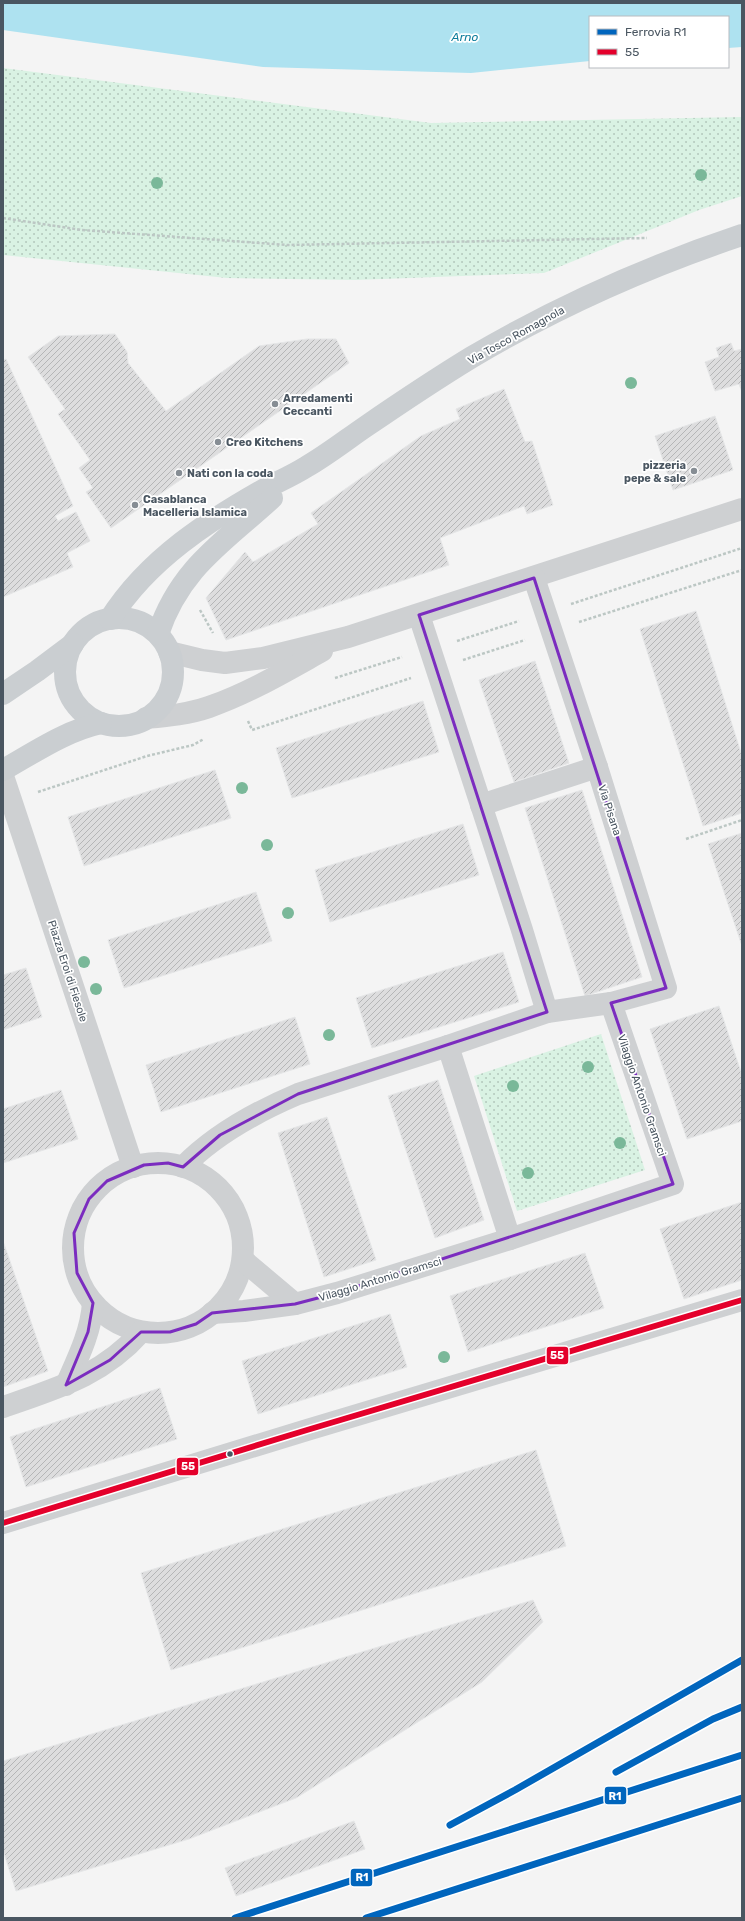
<svg xmlns="http://www.w3.org/2000/svg" width="745" height="1921" viewBox="0 0 745 1921" font-family="Rubik,sans-serif">
<style>
.park{fill:url(#park-dots)}
.water{fill:#aee2f0}
.building{fill:url(#building-hatch);stroke:#e5e6e7}
.lines{fill:none;stroke-linecap:round;stroke-linejoin:round}
.path{stroke:#bcc7c4;stroke-width:2.5;stroke-dasharray:3 2;stroke-linecap:butt}
.minor{stroke:#ced0d2;stroke-width:22}
.major{stroke:#caced1;stroke-width:22}
.bus-1-casing{stroke:#fff;stroke-width:9}
.bus-1{stroke:#e4002b;stroke-width:6}
.rail-1-casing{stroke:#fff;stroke-width:10}
.rail-1{stroke:#0065bd;stroke-width:7}
.tree{fill:#7ab899}
.marked{fill:none;stroke:#7b2cbf;stroke-width:3;stroke-linejoin:round}
.poi-dot{fill:#868d94;stroke:#fff;stroke-width:1.5}
.bus-dot{fill:#4a5661;stroke:#fff;stroke-width:1.5}
.labels{text-anchor:middle;stroke-width:3.5;stroke-linejoin:round;paint-order:stroke}
.street-label{font-size:11px;fill:#4a5661;stroke:#fff}
.poi-label{font-size:11px;font-weight:bold;fill:#4a5661;stroke:#fff;text-anchor:start}
.water-label{font-size:12px;font-style:italic;fill:#0c7c9b;stroke:#fff}
.line-badge{stroke:#fff;stroke-width:1.5}
.badge-label{font-size:11px;text-anchor:middle;font-weight:bold;fill:#fff}
</style>
<defs>
<pattern id="park-dots" width="8" height="8" patternUnits="userSpaceOnUse"><rect width="8" height="8" fill="#d9f2e3"/><path d="M2 2h.1M6 6h.1" fill="none" stroke="#b2c7bb" stroke-width="1.8" stroke-linecap="round"/></pattern>
<pattern id="building-hatch" width="6" height="6" patternUnits="userSpaceOnUse"><rect width="6" height="6" fill="#ddddde"/><path d="M-1 1l2-2M0 6l6-6M5 7l2-2" fill="none" stroke="#b5b6b7"/></pattern>
</defs>
<rect width="100%" height="100%" fill="#f4f4f4"/>
<g class="park">
<path d="M 3,68 L 431,123 L 742,117 L 742,196 L 699,210 L 544,273 L 355,280 L 227,278 L 3,255 Z"/>
<path d="M 601,1034 L 645,1170 L 517,1211 L 474,1076 Z"/>
</g>
<path class="water" d="M 3,3 L 742,3 L 742,47 L 728,48 L 728,17 L 590,17 L 590,61 L 471,73 L 263,67 L 3,30 Z"/>
<g class="building">
<path d="M 115,334 L 127,352 L 128,363 L 166,411 L 259,346 L 307,339 L 336,339 L 349,363 L 111,528 L 86,492 L 93,488 L 79,468 L 90,460 L 58,414 L 65,409 L 28,357 L 58,336 Z"/>
<path d="M 731,343 L 734,351 L 742,349 L 742,392 L 739,384 L 715,391 L 705,362 L 719,357 L 716,348 Z"/>
<path d="M 6,359 L 73,506 L 55,516 L 58,521 L 76,512 L 90,541 L 67,553 L 73,567 L 3,597 L 3,360 Z"/>
<path d="M 504,389 L 525,442 L 532,441 L 553,505 L 527,514 L 524,506 L 440,538 L 449,565 L 226,640 L 206,598 L 245,552 L 253,562 L 318,524 L 311,513 L 421,436 L 460,419 L 456,409 Z"/>
<path d="M 715,416 L 733,470 L 673,490 L 655,436 Z"/>
<path d="M 696,611 L 742,756 L 742,813 L 703,826 L 640,629 Z"/>
<path d="M 535,661 L 569,763 L 514,782 L 479,680 Z"/>
<path d="M 423,701 L 439,752 L 292,798 L 276,748 Z"/>
<path d="M 215,770 L 231,818 L 84,866 L 68,817 Z"/>
<path d="M 582,790 L 642,977 L 585,996 L 525,808 Z"/>
<path d="M 463,824 L 479,875 L 330,922 L 315,870 Z"/>
<path d="M 742,833 L 742,946 L 708,844 Z"/>
<path d="M 256,892 L 272,941 L 124,988 L 108,940 Z"/>
<path d="M 503,952 L 519,1002 L 372,1048 L 356,998 Z"/>
<path d="M 26,968 L 42,1017 L 3,1030 L 3,975 Z"/>
<path d="M 719,1006 L 742,1075 L 742,1121 L 687,1139 L 650,1029 Z"/>
<path d="M 295,1017 L 310,1064 L 161,1112 L 146,1065 Z"/>
<path d="M 438,1080 L 484,1220 L 435,1238 L 388,1096 Z"/>
<path d="M 61,1090 L 78,1139 L 3,1163 L 3,1109 Z"/>
<path d="M 327,1117 L 376,1260 L 324,1277 L 278,1133 Z"/>
<path d="M 742,1202 L 742,1280 L 684,1299 L 660,1229 Z"/>
<path d="M 3,1241 L 48,1371 L 3,1387 Z"/>
<path d="M 585,1253 L 604,1308 L 468,1352 L 450,1296 Z"/>
<path d="M 390,1314 L 407,1367 L 258,1414 L 242,1361 Z"/>
<path d="M 160,1388 L 177,1439 L 26,1487 L 10,1437 Z"/>
<path d="M 536,1450 L 566,1546 L 171,1670 L 141,1573 Z"/>
<path d="M 533,1600 L 543,1622 L 482,1682 L 296,1798 L 189,1839 L 16,1891 L 3,1850 L 3,1761 Z"/>
<path d="M 354,1821 L 365,1849 L 236,1896 L 225,1868 Z"/>
</g>
<g class="lines">
<g class="path">
<path d="M 3,218 L 82,230 L 287,245 L 647,238"/>
<path d="M 571,604 L 742,548"/>
<path d="M 200,610 L 213,633"/>
<path d="M 579,622 L 742,570"/>
<path d="M 457,641 L 519,621"/>
<path d="M 463,660 L 525,640"/>
<path d="M 335,678 L 402,657"/>
<path d="M 248,721 L 252,730 L 411,678"/>
<path d="M 38,792 L 147,756 L 193,745 L 204,739"/>
<path d="M 686,839 L 742,820"/>
</g>
<g class="minor">
<path d="M 419,615 L 522,930 L 547,1012"/>
<path d="M 169,652 L 202,660 L 225,663 L 263,658 L 348,637 L 742,509"/>
<path d="M 146,718 C 167,716 189,714 209,707 C 249,693 286,671 322,651"/>
<path d="M 3,776 L 133,1167"/>
<path d="M 481,805 L 597,767"/>
<path d="M 448,1046 L 510,1239"/>
<circle cx="158" cy="1248" r="85"/>
<path d="M 183,1167 C 214,1135 258,1111 298,1094 L 448,1046 L 547,1012 L 611,1003 L 666,988 L 597,767 L 534,578"/>
<path d="M 243,1260 L 295,1304"/>
<path d="M 212,1313 L 244,1311 L 295,1304 L 337,1293 L 510,1239 L 673,1184 L 611,1003"/>
<path d="M 66,1385 C 78,1358 91,1332 93,1303"/>
<path d="M 3,1407 C 57,1388 102,1376 141,1332"/>
<path d="M 3,1523 L 307,1430 L 742,1300"/>
</g>
<g class="major">
<circle cx="119" cy="672" r="54"/>
<path d="M 110,619 C 148,559 209,520 270,486 C 282,480 295,474 306,467 C 327,455 346,440 365,427 C 400,403 436,379 472,357 C 557,307 649,266 742,235"/>
<path d="M 158,634 C 180,568 223,543 272,498"/>
<path d="M 3,694 L 37,671 L 73,644"/>
<path d="M 3,770 C 35,752 65,731 101,723"/>
</g>
<g class="bus-1-casing">
<path id="bus-1" d="M 3,1523 L 307,1430 L 742,1300"/>
</g>
<use href="#bus-1" class="bus-1"/>
<g class="rail-1-casing">
<g id="rail-1">
<path d="M 616,1772 L 713,1719 L 742,1707"/>
<path d="M 450,1825 L 515,1790 L 742,1660"/>
<path d="M 235,1918 L 742,1755"/>
<path d="M 366,1918 L 742,1798"/>
</g>
</g>
<use href="#rail-1" class="rail-1"/>
</g>
<g class="tree">
<circle cx="701" cy="175" r="6"/>
<circle cx="157" cy="183" r="6"/>
<circle cx="631" cy="383" r="6"/>
<circle cx="242" cy="788" r="6"/>
<circle cx="267" cy="845" r="6"/>
<circle cx="288" cy="913" r="6"/>
<circle cx="84" cy="962" r="6"/>
<circle cx="96" cy="989" r="6"/>
<circle cx="329" cy="1035" r="6"/>
<circle cx="588" cy="1067" r="6"/>
<circle cx="513" cy="1086" r="6"/>
<circle cx="620" cy="1143" r="6"/>
<circle cx="528" cy="1173" r="6"/>
<circle cx="444" cy="1357" r="6"/>
</g>
<path class="marked" d="M 534,578 L 666,988 L 611,1003 L 673,1184 L 337,1293 L 295,1304 L 212,1313 L 196,1324 L 170,1332 L 141,1332 L 110,1360 L 66,1385 L 88,1332 L 93,1303 L 77,1273 L 74,1233 L 89,1199 L 107,1181 L 144,1165 L 168,1163 L 183,1167 L 220,1135 L 298,1094 L 547,1012 L 419,615 Z"/>
<g class="poi-dot">
<circle cx="275" cy="404" r="4"/>
<circle cx="218" cy="442" r="4"/>
<circle cx="694" cy="471" r="4"/>
<circle cx="179" cy="473" r="4"/>
<circle cx="135" cy="505" r="4"/>
</g>
<circle class="bus-dot" cx="230" cy="1454" r="3.5"/>
<g class="labels">
<g class="street-label">
<text transform="translate(516 335) rotate(-29)" y="4">Via Tosco Romagnola</text>
<text transform="translate(610 810) rotate(72)" y="4">Via Pisana</text>
<text transform="translate(68 971) rotate(72)" y="4">Piazza Eroi di Fiesole</text>
<text transform="translate(642 1095) rotate(71)" y="4">Vilaggio Antonio Gramsci</text>
<text transform="translate(380 1279) rotate(-17)" y="4">Vilaggio Antonio Gramsci</text>
</g>
<g class="poi-label">
<text x="283" y="402">Arredamenti<tspan x="283" dy="13">Ceccanti</tspan></text>
<text x="226" y="446">Creo Kitchens</text>
<text x="686" y="469" text-anchor="end">pizzeria<tspan x="686" dy="13">pepe &amp; sale</tspan></text>
<text x="187" y="477">Nati con la coda</text>
<text x="143" y="503">Casablanca<tspan x="143" dy="13">Macelleria Islamica</tspan></text>
</g>
<g class="water-label">
<text x="465" y="41">Arno</text>
</g>
</g>
<g class="line-badge">
<rect x="546" y="1346" width="23" height="19" rx="4" fill="#e4002b"/>
<rect x="176" y="1457" width="23" height="19" rx="4" fill="#e4002b"/>
<rect x="604" y="1786" width="23" height="19" rx="4" fill="#0065bd"/>
<rect x="350" y="1868" width="23" height="19" rx="4" fill="#0065bd"/>
</g>
<g class="badge-label">
<text x="557" y="1359">55</text>
<text x="188" y="1470">55</text>
<text x="615" y="1800">R1</text>
<text x="362" y="1881">R1</text>
</g>
<rect width="745" height="1921" fill="none" stroke="#4a5661" stroke-width="8"/>
<rect x="589" y="16" width="140" height="52" fill="#ffffff" stroke="#b7bbc0"/>
<rect x="597" y="29" width="20" height="6" fill="#0065bd" stroke="#b7bbc0"/>
<text x="625" y="36" font-size="12" fill="#4a5661">Ferrovia R1</text>
<rect x="597" y="49" width="20" height="6" fill="#e4002b" stroke="#b7bbc0"/>
<text x="625" y="56" font-size="12" fill="#4a5661">55</text>
</svg>
